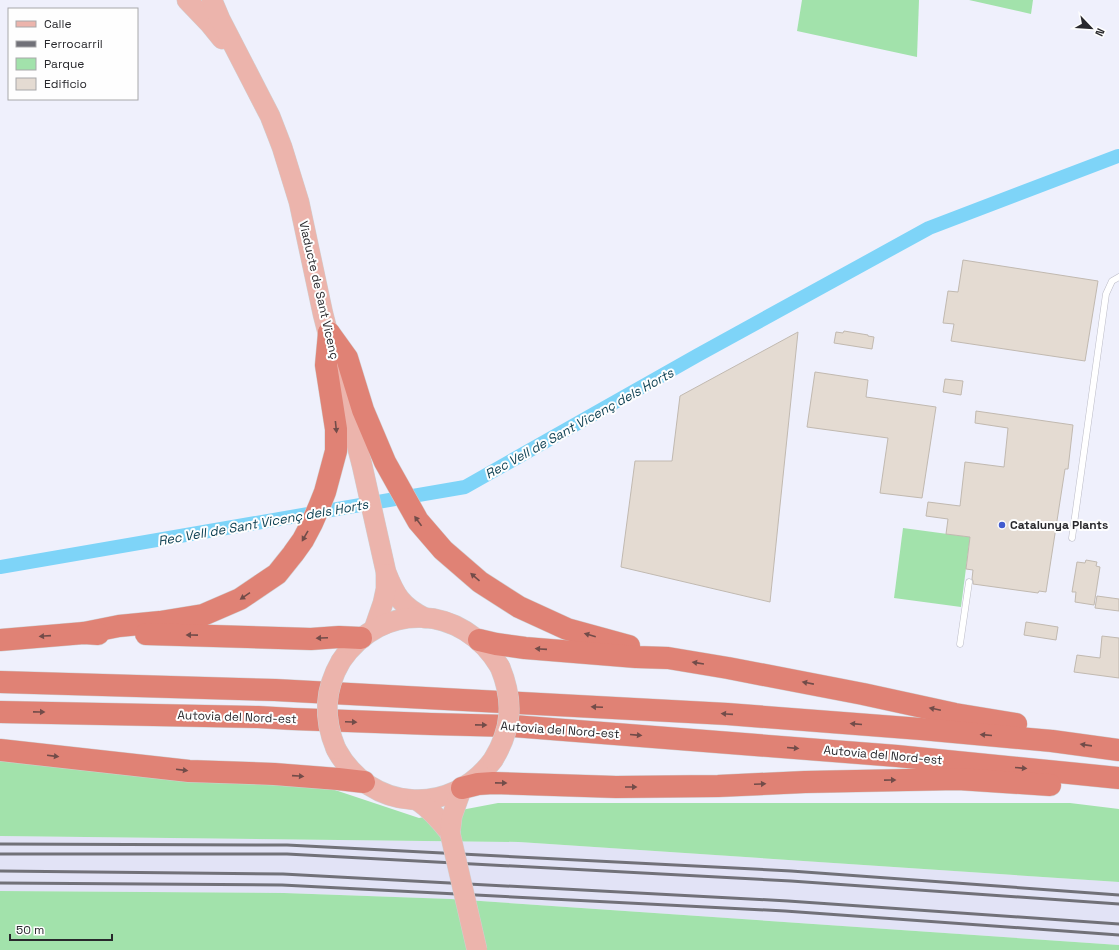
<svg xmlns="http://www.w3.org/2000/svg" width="1119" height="950" viewBox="0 0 1119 950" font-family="'Space Grotesk',sans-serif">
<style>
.built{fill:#e2e3f6}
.green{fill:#a2e2ab}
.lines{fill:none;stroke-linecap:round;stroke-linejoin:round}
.canal{stroke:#7ed4f8;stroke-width:14}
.building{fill:#e4dbd2;stroke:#c1b9b0}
.service-casing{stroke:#bbbbc6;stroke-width:7}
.primary-casing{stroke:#d0d0d1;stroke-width:21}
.motorway-casing{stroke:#d0d0d1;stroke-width:23}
.service{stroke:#fff;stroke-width:6}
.primary{stroke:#ecb4ac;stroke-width:20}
.motorway{stroke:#e08275;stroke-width:22}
.rail{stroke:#717178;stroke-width:3}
.primary-bridge-casing{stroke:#d0d0d1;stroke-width:21;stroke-linecap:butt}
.primary-bridge{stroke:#ecb4ac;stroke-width:20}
.oneway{fill:#724c49}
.poi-dot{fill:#425ccf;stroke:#fefefe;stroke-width:1.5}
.labels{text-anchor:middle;stroke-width:4;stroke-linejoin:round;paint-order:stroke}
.street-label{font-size:12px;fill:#28282c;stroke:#fefefe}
.poi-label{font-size:12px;font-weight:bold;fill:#28282c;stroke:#fefefe;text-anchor:start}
.water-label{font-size:13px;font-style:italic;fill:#0f4254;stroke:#fefefe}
</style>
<rect width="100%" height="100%" fill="#eff0fc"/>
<path class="built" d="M 0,836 L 519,842 L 1119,882 L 1119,945 L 451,899 L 284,893 L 0,891 Z"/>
<g class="green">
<path d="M 802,0 L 919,0 L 917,57 L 797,31 Z"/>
<path d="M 969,0 L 1033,0 L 1031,14 Z"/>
<path d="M 903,528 L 970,537 L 961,607 L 894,598 Z"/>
<path d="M 0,757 L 335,790 L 419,818 L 498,803 L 1070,803 L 1119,809 L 1119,882 L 519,842 L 0,836 Z"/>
<path d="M 0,891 L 284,893 L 451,899 L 1119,945 L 1119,950 L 0,950 Z"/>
</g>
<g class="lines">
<path class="canal" d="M 0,567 L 465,487 L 698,355 L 929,228 L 1118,156"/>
</g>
<g class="building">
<path d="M 963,260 L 1098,281 L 1085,361 L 951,341 L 954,324 L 943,323 L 948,291 L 958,292 Z"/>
<path d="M 844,331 L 868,335 L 868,336 L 874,337 L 872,349 L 834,343 L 836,332 L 843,333 Z"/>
<path d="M 798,332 L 770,602 L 621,567 L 635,461 L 672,461 L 680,396 Z"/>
<path d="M 815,372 L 868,380 L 866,397 L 936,407 L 922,498 L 880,493 L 888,438 L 807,427 Z"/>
<path d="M 945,379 L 963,381 L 961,395 L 943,392 Z"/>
<path d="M 976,411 L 1073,425 L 1068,469 L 1065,469 L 1046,592 L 1039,591 L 1038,593 L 973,584 L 973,581 L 972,579 L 973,570 L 966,569 L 970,537 L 946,534 L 948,519 L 926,516 L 928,502 L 960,506 L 965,462 L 1004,467 L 1008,428 L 975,423 Z"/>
<path d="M 1086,560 L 1097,562 L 1096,566 L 1100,567 L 1094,605 L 1075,602 L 1076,592 L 1072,592 L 1077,562 L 1085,563 Z"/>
<path d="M 1097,596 L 1119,599 L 1119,611 L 1095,608 Z"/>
<path d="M 1026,622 L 1058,627 L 1056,640 L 1024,635 Z"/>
<path d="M 1102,636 L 1119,638 L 1119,678 L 1074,672 L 1077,655 L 1100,658 Z"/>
</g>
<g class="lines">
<g class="service-casing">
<g id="service">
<path d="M 1072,538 L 1106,294 L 1112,281 L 1119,277"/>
<path d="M 960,644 L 969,582"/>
</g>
</g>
<g class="primary-casing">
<g id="primary">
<path d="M 187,0 L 209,23 L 222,39"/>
<path d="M 212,0 L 220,19 L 270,116 L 282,147 L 299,202 L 323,314 L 362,465 L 386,572 C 395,595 401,606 425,618"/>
<path d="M 374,629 L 383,603 L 386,589 L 386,574"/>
<path d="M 341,661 C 382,600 463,604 500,667"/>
<path d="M 336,749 C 370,812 451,817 493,760"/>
<path d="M 417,800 C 430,809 440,820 450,833"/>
<path d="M 450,833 L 452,816 L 462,788"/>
</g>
</g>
<g class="motorway-casing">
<g id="motorway">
<path d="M 329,333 L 347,358 L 363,410 L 385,462 L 418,521 L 443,550 L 480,582 L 519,607 L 567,629 L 629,646"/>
<path d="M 84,633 L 119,626 L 160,622 L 203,615 L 240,599 L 277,574 L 293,554 L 303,540 L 312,523 L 319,507 L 325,492 L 336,451 L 336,429 L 326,365 L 329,333"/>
<path d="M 146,634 L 311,639 L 339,637 L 361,638"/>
<path d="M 0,640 L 84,633 L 98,634"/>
<path d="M 479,640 L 496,644 L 525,648 L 636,657 L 668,658 L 728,668 L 863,694 L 955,714 L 1016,724"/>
<path d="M 0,682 L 275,690 L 727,714 L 921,729 L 1052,741 L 1119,750"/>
<path d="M 0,712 L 258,717 L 293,719 L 431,724 L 513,726 L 897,756 L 1119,778"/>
<path d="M 0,750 L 189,771 L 274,774 L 338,779 L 364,782"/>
<path d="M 462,788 L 478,784 L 493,783 L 616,787 L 718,786 L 805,782 L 958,779 L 1050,785"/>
</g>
</g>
<use href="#service" class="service"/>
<use href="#primary" class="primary"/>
<use href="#motorway" class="motorway"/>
<g class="rail">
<path d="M 0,844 L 287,845 L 791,871 L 1119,895"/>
<path d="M 0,854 L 287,854 L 791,881 L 1119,904"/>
<path d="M 0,871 L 283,874 L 788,901 L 1119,924"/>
<path d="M 0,883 L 282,885 L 785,911 L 1119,935"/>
</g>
<g class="primary-bridge-casing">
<g id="primary-bridge">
<path d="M 336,749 C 323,718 324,690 341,661"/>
<path d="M 493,760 C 512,729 514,701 500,667"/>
<path d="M 450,833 L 477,950"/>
</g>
</g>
<use href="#primary-bridge" class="primary-bridge"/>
</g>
<defs><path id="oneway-solid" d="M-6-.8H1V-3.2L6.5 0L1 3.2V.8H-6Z"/></defs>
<g class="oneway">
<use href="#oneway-solid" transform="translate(336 427) rotate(84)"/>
<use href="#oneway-solid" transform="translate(418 521) rotate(-126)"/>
<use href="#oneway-solid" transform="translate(305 536) rotate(120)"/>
<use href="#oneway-solid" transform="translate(475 577) rotate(-139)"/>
<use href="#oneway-solid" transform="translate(245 596) rotate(146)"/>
<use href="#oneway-solid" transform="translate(192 635) rotate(-179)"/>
<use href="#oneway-solid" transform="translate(590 635) rotate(-164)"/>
<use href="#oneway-solid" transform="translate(45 636) rotate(176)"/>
<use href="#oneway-solid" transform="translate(322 638) rotate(177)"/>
<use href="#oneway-solid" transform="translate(541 649) rotate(-176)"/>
<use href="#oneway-solid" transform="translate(698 663) rotate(-171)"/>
<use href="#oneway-solid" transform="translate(808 683) rotate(-169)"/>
<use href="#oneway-solid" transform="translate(597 707) rotate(-177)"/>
<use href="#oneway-solid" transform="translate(935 709) rotate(-168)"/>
<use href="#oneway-solid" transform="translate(39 712) rotate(1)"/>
<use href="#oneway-solid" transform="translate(727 714) rotate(-176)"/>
<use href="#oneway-solid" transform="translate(351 722) rotate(2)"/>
<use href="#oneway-solid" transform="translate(856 724) rotate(-175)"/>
<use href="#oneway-solid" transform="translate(481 725) rotate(1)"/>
<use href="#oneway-solid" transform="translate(636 735) rotate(5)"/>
<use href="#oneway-solid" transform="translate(986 735) rotate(-175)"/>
<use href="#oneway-solid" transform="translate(1086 745) rotate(-172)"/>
<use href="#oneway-solid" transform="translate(793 748) rotate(5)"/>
<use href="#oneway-solid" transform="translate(53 756) rotate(7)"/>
<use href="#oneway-solid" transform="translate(1021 768) rotate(5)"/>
<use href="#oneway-solid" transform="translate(182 770) rotate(7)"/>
<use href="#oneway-solid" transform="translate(298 776) rotate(4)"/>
<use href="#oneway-solid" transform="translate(890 780) rotate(-1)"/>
<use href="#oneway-solid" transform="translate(501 783) rotate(1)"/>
<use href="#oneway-solid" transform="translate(760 784) rotate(-3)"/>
<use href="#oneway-solid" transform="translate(631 787)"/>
</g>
<circle class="poi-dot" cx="1002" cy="525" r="4"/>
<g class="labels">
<g class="street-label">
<text transform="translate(319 290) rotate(77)" y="4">Viaducte de Sant Vicenç</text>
<text transform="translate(237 717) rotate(2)" y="4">Autovia del Nord-est</text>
<text transform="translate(560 730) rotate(4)" y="4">Autovia del Nord-est</text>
<text transform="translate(883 755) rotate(5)" y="4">Autovia del Nord-est</text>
</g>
<g class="poi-label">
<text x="1010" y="529">Catalunya Plants</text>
</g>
<g class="water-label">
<text transform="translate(579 423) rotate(-29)" y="5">Rec Vell de Sant Vicenç dels Horts</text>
<text transform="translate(263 522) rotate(-10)" y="5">Rec Vell de Sant Vicenç dels Horts</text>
</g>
</g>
<rect x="8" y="8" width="130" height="92" fill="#fefefe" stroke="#a8a8aa"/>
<rect x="16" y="21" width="20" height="6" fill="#ecb4ac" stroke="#a8a8aa"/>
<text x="44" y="28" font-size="12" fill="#28282c">Calle</text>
<rect x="16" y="41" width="20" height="6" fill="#717178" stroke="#a8a8aa"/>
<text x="44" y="48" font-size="12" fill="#28282c">Ferrocarril</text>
<rect x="16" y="58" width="20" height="12" fill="#a2e2ab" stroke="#a8a8aa"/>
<text x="44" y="68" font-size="12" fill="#28282c">Parque</text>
<rect x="16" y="78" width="20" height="12" fill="#e4dbd2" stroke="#a8a8aa"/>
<text x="44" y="88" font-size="12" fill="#28282c">Edificio</text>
<g transform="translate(1091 28) rotate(115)" stroke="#fefefe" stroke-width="3" paint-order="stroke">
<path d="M0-3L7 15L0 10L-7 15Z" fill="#28282c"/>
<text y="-6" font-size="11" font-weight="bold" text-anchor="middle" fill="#28282c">N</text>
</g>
<path d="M10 934v6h102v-6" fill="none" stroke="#28282c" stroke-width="2"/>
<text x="16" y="934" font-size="12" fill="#28282c" stroke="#fefefe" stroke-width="3" paint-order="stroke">50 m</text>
</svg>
